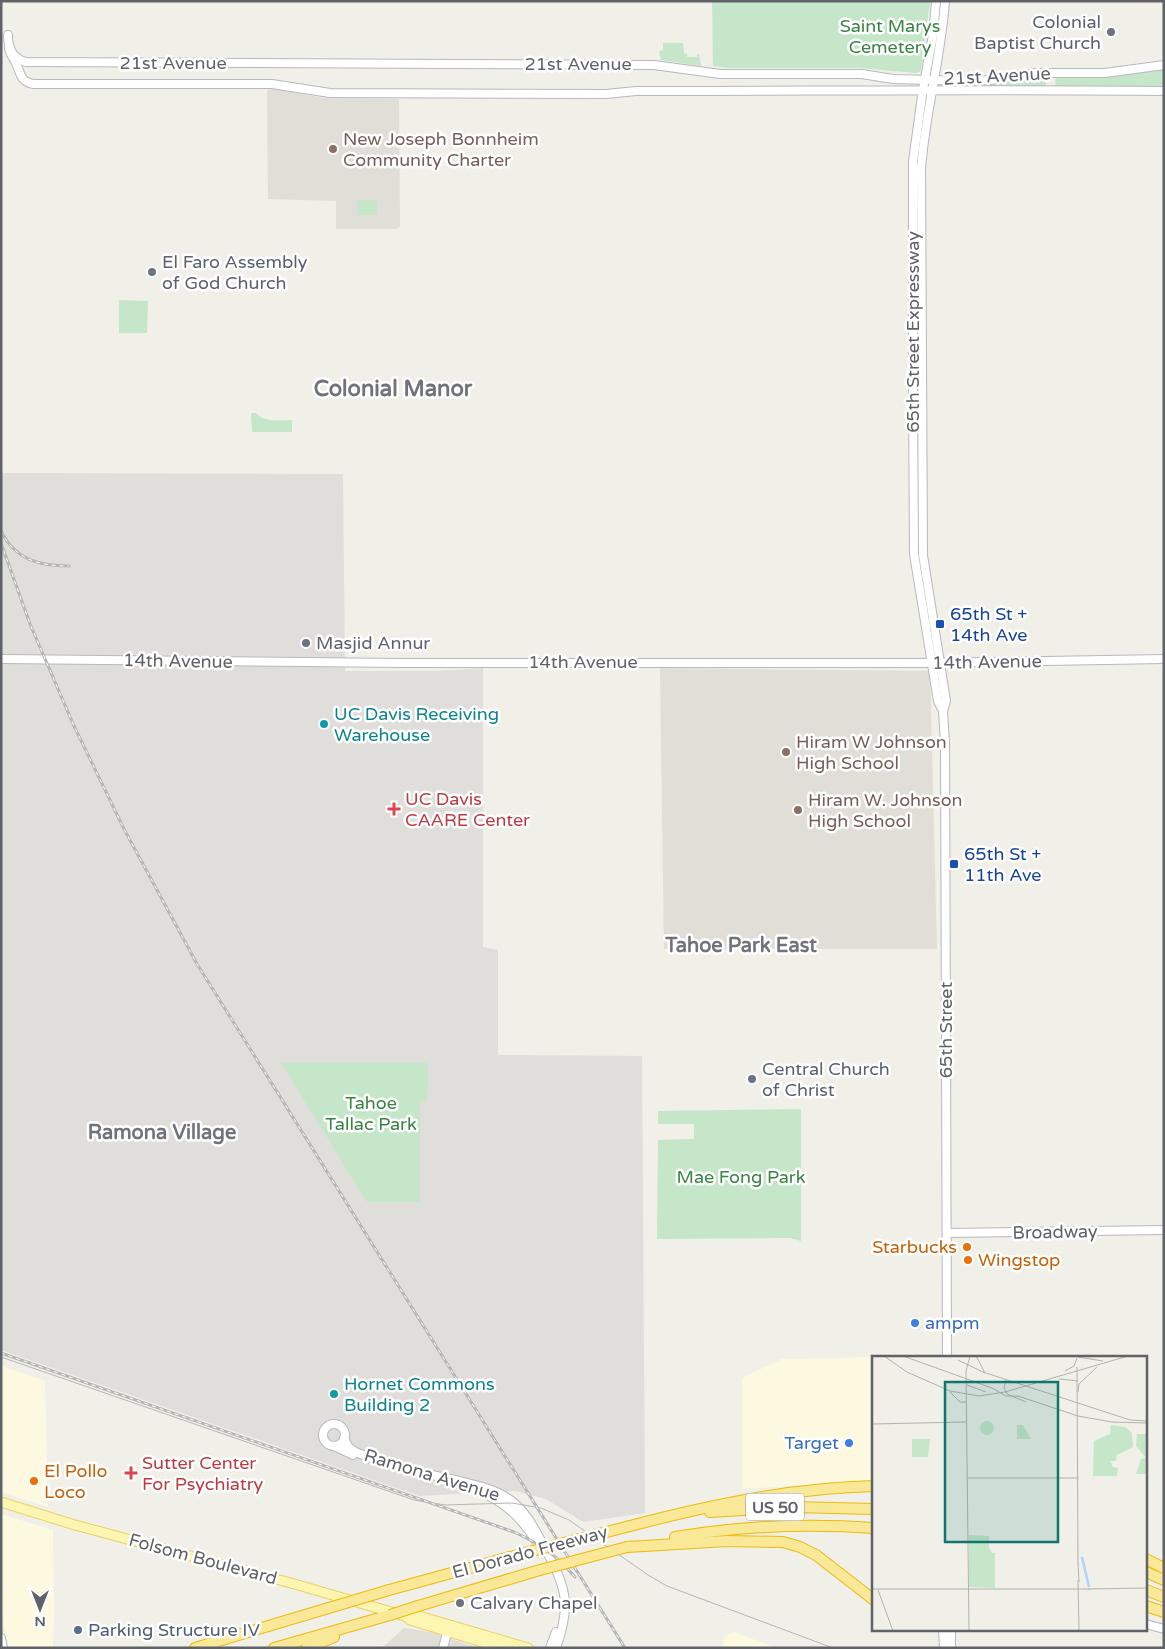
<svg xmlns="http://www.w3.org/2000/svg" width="1165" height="1649" viewBox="0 0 1165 1649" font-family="'Varela Round',sans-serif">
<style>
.commercial{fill:#fdf9e1}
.industrial{fill:#dfdeda}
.education{fill:#e0ded6}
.green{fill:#c6e6c9}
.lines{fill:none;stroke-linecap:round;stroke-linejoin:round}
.secondary-casing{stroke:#b6b9be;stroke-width:10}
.primary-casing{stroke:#ecd266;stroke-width:11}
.highway-casing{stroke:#eebb0b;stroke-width:12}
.secondary{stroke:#fff;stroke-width:8}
.primary{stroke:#fcf6b2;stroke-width:9}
.highway{stroke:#f8e897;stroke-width:10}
.tram{stroke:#b6b6b7;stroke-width:1}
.rail-casing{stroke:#b6b6b7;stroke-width:3}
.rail{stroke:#fff;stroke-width:1;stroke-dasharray:4;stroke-linecap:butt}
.highway-bridge-casing{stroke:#eebb0b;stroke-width:12;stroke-linecap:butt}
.highway-bridge{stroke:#f8e897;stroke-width:10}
.worship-dot{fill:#6b7280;stroke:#fff;stroke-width:2}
.education-dot{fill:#8d6e63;stroke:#fff;stroke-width:2}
.transit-dot{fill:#1a4fb4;stroke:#fff;stroke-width:2}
.culture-dot{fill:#0f9aa8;stroke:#fff;stroke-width:2}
.health-dot{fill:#e0444e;stroke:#fff;stroke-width:2}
.food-dot{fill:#e8710a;stroke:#fff;stroke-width:2}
.shop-dot{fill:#3f7fe0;stroke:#fff;stroke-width:2}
.service-dot{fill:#5c6f8a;stroke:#fff;stroke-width:2}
.labels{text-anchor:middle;stroke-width:5;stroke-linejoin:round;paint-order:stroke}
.shield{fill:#fff;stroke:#8f9195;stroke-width:1}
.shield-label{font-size:16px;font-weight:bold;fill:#5f6267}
.worship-label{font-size:18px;fill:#5b616d;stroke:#fff;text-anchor:start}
.park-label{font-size:18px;fill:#398443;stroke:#fff}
.street-label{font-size:18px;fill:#5f6267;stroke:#fff}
.education-label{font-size:18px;fill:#785e54;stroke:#fff;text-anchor:start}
.transit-label{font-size:18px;fill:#164399;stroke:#fff;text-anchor:start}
.culture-label{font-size:18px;fill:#0d838f;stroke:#fff;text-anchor:start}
.health-label{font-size:18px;fill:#be3a42;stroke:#fff;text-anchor:start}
.food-label{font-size:18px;fill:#c56008;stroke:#fff;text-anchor:start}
.shop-label{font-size:18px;fill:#366cbe;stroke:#fff;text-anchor:start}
.service-label{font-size:18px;fill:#4e5e75;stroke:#fff;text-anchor:start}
.quarter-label{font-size:20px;font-weight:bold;fill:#707479;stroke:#fff}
.district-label{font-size:22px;font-weight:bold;fill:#707479;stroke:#fff}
.inset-river{fill:none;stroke:#add2fb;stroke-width:2.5}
.inset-road{fill:none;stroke:#b2b3b0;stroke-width:1}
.view{fill:#0f766e;fill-opacity:0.15;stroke:#0f766e;stroke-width:2.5}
.inset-edge{fill:none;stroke:#5f6267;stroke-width:2.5}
</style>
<rect width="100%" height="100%" fill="#f0efe8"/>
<g class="commercial">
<path d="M 932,1356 L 937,1358 L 874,1358 L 874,1481 L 742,1489 L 742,1378 L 782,1359 Z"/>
<path d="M 1,1366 L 45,1381 L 48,1507 L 1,1492 Z"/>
<path d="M 1,1514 L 53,1530 L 54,1612 L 53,1648 L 9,1648 L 1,1612 Z"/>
<path d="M 734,1632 L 777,1648 L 722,1648 L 724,1637 Z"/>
</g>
<path class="industrial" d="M 1,473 L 343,474 L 345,671 L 436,671 L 483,668 L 483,947 L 498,950 L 498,1055 L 642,1056 L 645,1513 L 583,1522 L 546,1499 L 515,1491 L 419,1496 L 1,1350 Z"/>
<g class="education">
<path d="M 275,89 L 324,98 L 399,99 L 400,226 L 396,229 L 336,229 L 336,201 L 268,199 L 267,90 Z"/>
<path d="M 660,668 L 930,671 L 937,949 L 664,949 Z"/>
<path d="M 404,1628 L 430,1632 L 479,1648 L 378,1648 L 384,1646 Z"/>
</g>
<g class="green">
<path d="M 712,1 L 930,1 L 921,71 L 916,73 L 859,68 L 728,68 L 713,66 Z"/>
<path d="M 663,43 L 683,43 L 684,53 L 687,54 L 687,57 L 697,57 L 697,54 L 699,54 L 701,66 L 661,60 L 659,51 L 663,50 Z"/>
<path d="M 1164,68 L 1164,86 L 1055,86 L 1056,76 Z"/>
<path d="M 1046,75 L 1046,86 L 957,86 Z"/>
<path d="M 357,200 L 377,200 L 377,213 L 376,215 L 357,215 Z"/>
<path d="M 119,300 L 148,301 L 147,333 L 119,333 Z"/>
<path d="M 251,413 L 256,413 C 264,423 280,420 292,420 L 292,432 L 252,432 Z"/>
<path d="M 281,1063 L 428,1063 L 427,1101 L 420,1101 L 420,1202 L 367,1202 Z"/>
<path d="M 801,1109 L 801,1241 L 790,1238 L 657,1239 L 658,1140 L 694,1139 L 694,1124 L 658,1124 L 658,1111 Z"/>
</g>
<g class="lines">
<g class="secondary-casing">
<g id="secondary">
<path d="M 936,1 L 933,35 L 923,89 L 913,161 L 913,392 L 914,554 L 938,701 L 943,711"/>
<path d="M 945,1 C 941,58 925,113 921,169 L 923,555 L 946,701 L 943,711 L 945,742 L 947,1358"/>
<path d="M 8,35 C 8,48 13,59 26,62 L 654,65 L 720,74 L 862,74 L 893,79 L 972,81 L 991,80 L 1036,73 L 1105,73 L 1164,65"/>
<path d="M 9,48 C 10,54 13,57 16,63 C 21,74 20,81 33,84 L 272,84 L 330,93 L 606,94 L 636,91 C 812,91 988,89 1164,91"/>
<path d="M 1,659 L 402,663 L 919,663 L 1164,659"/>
<path d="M 947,1233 L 1164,1230"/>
<circle cx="334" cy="1435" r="11"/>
<path d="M 344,1438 C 346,1442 347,1446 350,1448 C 355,1453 364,1455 371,1458 C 399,1469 429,1474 459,1481 C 476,1485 494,1489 509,1499 C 528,1512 537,1534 548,1554 C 568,1590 570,1609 556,1648"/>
<path d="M 334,1446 L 353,1455"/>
<path d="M 472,1489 C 501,1498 522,1517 538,1544"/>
<path d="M 1146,1624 L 1164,1629"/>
<path d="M 943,1630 L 944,1648"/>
<path d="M 951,1630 L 951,1648"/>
<path d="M 1,1638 L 3,1648"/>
<path d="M 443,1648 L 449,1626"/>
<path d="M 550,1648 L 556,1632"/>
</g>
</g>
<g class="primary-casing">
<g id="primary">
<path d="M 1,1502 L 75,1525 L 298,1585 L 405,1616 L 410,1620 L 502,1648"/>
<path d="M 405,1616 L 412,1614 L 528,1648"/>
</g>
</g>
<g class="highway-casing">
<g id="highway">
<path d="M 710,1512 L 792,1507 L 874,1509"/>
<path d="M 630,1526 C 710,1505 791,1488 874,1486"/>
<path d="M 675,1537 C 741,1526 806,1523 874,1528"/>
<path d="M 627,1547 L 727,1541 L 783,1542 L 800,1547 L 816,1555 L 874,1600"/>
<path d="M 1146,1559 L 1164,1568"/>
<path d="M 1146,1572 L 1164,1580"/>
<path d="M 389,1590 L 525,1553"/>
<path d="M 1146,1590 L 1164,1597"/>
<path d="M 418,1606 L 540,1570"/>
<path d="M 1146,1606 L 1164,1612"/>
<path d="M 195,1648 L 332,1607"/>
<path d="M 274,1648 L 390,1615"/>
<path d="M 307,1648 L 334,1637"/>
</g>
</g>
<use href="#secondary" class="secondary"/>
<use href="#primary" class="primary"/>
<use href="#highway" class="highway"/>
<path class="tram" d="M 1,1357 L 414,1500 L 445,1505 L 512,1503 L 541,1508 L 569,1520 L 648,1575 L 667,1586 L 833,1648"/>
<g class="rail-casing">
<g id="rail">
<path d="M 1,531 C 15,560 40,566 69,566"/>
<path d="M 1,543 L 30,624 L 74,726 L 124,829 L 197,964 L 625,1648"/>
<path d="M 1,1353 L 514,1532 C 542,1545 555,1554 575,1577"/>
</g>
</g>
<use href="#rail" class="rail"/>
<g class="highway-bridge-casing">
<g id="highway-bridge">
<path d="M 525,1553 L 630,1526"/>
<path d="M 540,1570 L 627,1547"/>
<path d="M 332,1607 L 389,1590"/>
<path d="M 390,1615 L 418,1606"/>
</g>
</g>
<use href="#highway-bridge" class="highway-bridge"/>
</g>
<g class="worship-dot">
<circle cx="1111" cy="32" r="5"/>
<circle cx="152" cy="272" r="5"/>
<circle cx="306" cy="643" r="5"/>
<circle cx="752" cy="1079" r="5"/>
<circle cx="460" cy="1603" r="5"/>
</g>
<g class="education-dot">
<circle cx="333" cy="149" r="5"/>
<circle cx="786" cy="752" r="5"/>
<circle cx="798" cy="810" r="5"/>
</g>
<g class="transit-dot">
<rect x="935" y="619" width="10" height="10" rx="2.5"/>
<rect x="949" y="859" width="10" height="10" rx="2.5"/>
</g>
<g class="culture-dot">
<circle cx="324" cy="724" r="5"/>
<circle cx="334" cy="1394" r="5"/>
</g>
<g class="health-dot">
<path d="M391.5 801.5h5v5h5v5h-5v5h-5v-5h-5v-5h5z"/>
<path d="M128.5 1465.5h5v5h5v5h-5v5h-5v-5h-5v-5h5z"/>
</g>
<g class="food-dot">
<circle cx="967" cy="1247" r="5"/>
<circle cx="968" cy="1260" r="5"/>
<circle cx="34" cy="1481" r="5"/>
</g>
<g class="shop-dot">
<circle cx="915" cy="1323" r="5"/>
<circle cx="849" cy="1443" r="5"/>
</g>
<circle class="service-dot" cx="78" cy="1630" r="5"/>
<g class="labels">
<rect class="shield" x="746" y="1493.5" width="58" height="27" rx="4"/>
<g class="shield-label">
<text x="775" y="1513">US 50</text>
</g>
<g class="worship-label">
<text x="1101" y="28" text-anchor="end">Colonial<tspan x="1101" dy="21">Baptist Church</tspan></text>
<text x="162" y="268">El Faro Assembly<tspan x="162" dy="21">of God Church</tspan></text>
<text x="316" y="649">Masjid Annur</text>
<text x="762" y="1075">Central Church<tspan x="762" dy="21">of Christ</tspan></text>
<text x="470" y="1609">Calvary Chapel</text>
</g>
<g class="park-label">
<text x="890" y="32">Saint Marys<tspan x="890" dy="21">Cemetery</tspan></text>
<text x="371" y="1109">Tahoe<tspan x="371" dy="21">Tallac Park</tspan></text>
<text x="741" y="1183">Mae Fong Park</text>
</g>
<g class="street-label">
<text x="173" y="69">21st Avenue</text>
<text x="578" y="70">21st Avenue</text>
<text transform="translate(997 76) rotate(-3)" y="6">21st Avenue</text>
<text transform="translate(913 332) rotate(-90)" y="6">65th Street Expressway</text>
<text transform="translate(178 661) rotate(1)" y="6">14th Avenue</text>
<text x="583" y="668">14th Avenue</text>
<text transform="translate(987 662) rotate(-1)" y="6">14th Avenue</text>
<text transform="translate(946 1030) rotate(-90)" y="6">65th Street</text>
<text transform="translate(1055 1232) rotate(-1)" y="6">Broadway</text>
<text transform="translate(432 1475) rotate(17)" y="6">Ramona Avenue</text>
<text transform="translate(530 1552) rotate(-15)" y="6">El Dorado Freeway</text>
<text transform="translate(203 1559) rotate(15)" y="6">Folsom Boulevard</text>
</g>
<g class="education-label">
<text x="343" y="145">New Joseph Bonnheim<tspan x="343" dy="21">Community Charter</tspan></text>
<text x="796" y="748">Hiram W Johnson<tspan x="796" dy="21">High School</tspan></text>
<text x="808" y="806">Hiram W. Johnson<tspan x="808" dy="21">High School</tspan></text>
</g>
<g class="transit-label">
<text x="950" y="620">65th St +<tspan x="950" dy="21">14th Ave</tspan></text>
<text x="964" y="860">65th St +<tspan x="964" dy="21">11th Ave</tspan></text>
</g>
<g class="culture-label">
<text x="334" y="720">UC Davis Receiving<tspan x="334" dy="21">Warehouse</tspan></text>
<text x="344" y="1390">Hornet Commons<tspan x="344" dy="21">Building 2</tspan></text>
</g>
<g class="health-label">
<text x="405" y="805">UC Davis<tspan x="405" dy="21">CAARE Center</tspan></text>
<text x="142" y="1469">Sutter Center<tspan x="142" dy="21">For Psychiatry</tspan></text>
</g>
<g class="food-label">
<text x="957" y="1253" text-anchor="end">Starbucks</text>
<text x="978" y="1266">Wingstop</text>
<text x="44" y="1477">El Pollo<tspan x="44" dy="21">Loco</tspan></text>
</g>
<g class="shop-label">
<text x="925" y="1329">ampm</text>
<text x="839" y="1449" text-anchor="end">Target</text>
</g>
<g class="service-label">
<text x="88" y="1636">Parking Structure IV</text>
</g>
<g class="quarter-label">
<text x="741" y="952">Tahoe Park East</text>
<text x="162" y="1139">Ramona Village</text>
</g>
<g class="district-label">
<text x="393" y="396">Colonial Manor</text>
</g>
</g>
<g transform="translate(872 1356)">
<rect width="275" height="275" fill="#f0efe8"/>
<path d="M108 72a7 7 0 1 1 14 0a7 7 0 1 1-14 0ZM 145,69 L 151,69 L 159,83 L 145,83 ZM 239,69 L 253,71 L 260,77 L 261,91 L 245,99 L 244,105 L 238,105 L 241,111 L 246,112 L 245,120 L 221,120 L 222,85 L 238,78 ZM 265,78 L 275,78 L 275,118 L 264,118 L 269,103 L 274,102 L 264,90 ZM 40,83 L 58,83 L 56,101 L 40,101 ZM 97,179 L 117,180 L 117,191 L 120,197 L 123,197 L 123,232 L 97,231 Z" fill="#c6e6c9"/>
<path class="inset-river" d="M 210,201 L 217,231"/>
<path class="inset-road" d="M 12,0 L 35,16 L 78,35 L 107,40 L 133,36 L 256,0M 31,0 L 120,32 L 134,40 L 146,40 L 206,60 L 240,66 L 275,67M 104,0 L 113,17M 206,1 L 231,5M 86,4 L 113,17M 205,11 L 206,208M 193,15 L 202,10 L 205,2M 111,16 L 258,64 L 275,65M 187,23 L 206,25M 134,24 L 132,32 L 135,38 L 154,46M 95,29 L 114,36M 78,36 L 88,46 L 95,46M 206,36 L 207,28 L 225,11M 0,68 L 94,66M 95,122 L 207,122M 206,207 L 207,226M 206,224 L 207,275M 0,233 L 218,233M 216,233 L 275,232M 6,234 L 21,275M 97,275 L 94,15 L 98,0"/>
<path class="view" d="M 73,26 L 186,26 L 186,186 L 73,186 Z"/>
<rect width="275" height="275" class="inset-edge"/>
</g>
<rect width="1165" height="1649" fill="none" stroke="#5f6267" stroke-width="5"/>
<g transform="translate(40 1609) rotate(180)" stroke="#ffffff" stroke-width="4" paint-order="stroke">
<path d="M0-4L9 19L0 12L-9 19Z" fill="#5f6267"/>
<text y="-8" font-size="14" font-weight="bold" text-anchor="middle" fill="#5f6267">N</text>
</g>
</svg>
